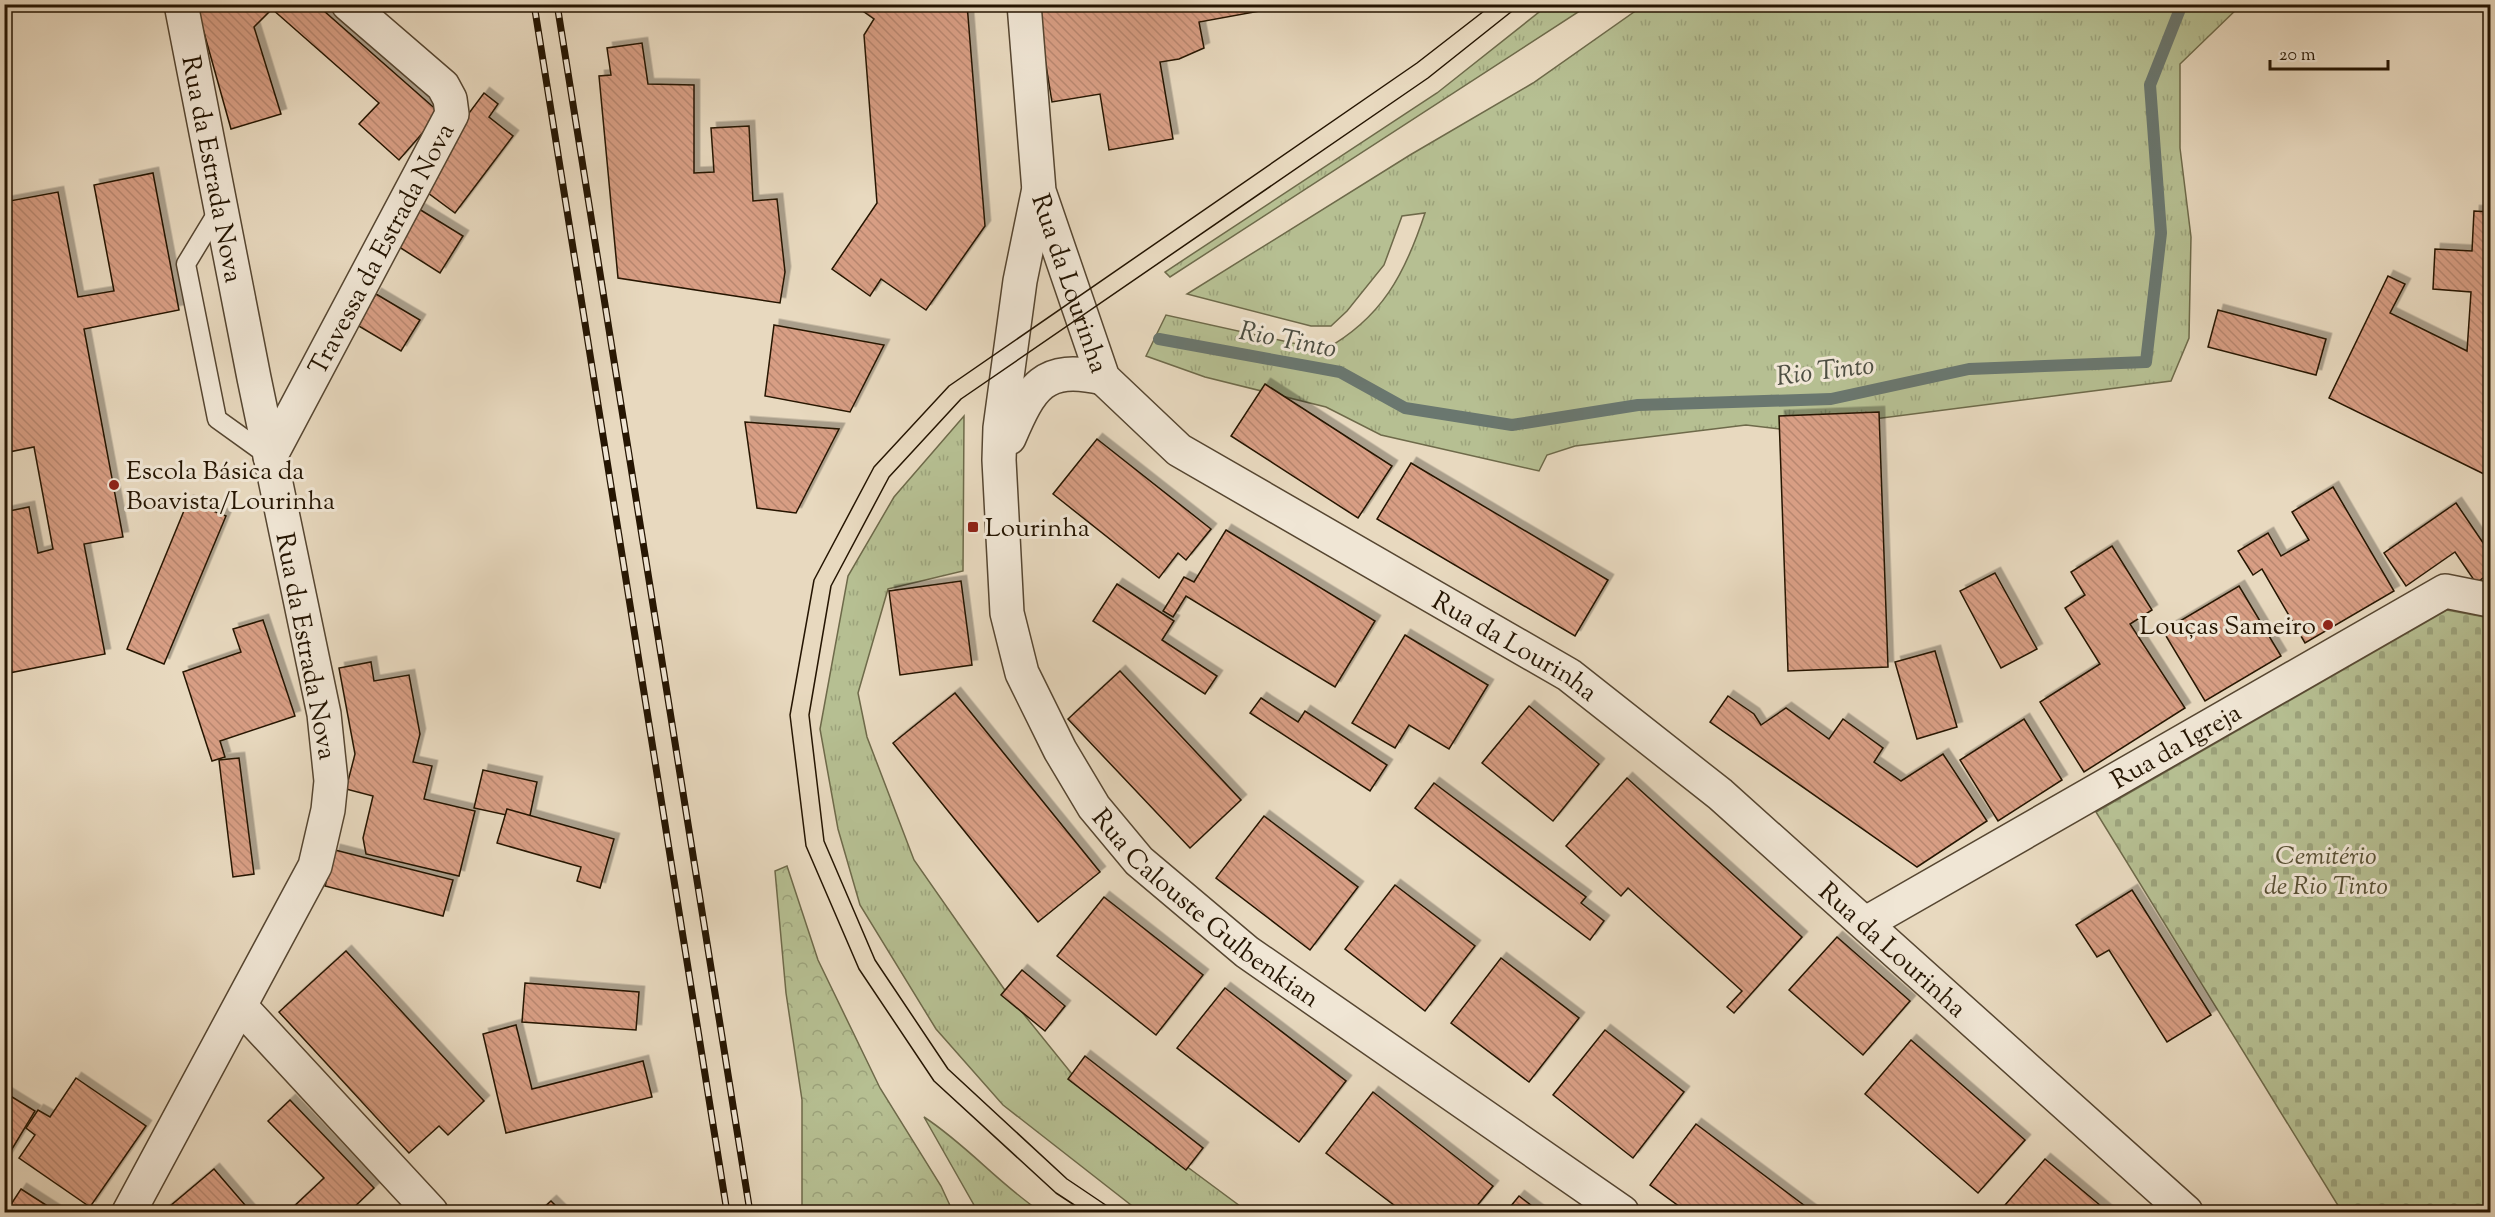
<svg xmlns="http://www.w3.org/2000/svg" width="2495" height="1217" viewBox="0 0 2495 1217" font-family="'Sorts Mill Goudy',serif">
<style>
.grass{fill:url(#grass-tufts);stroke:#6e6a4a;stroke-width:1.5}
.forest{fill:url(#forest-crowns);stroke:#6e6a4a;stroke-width:1.5}
.cemetery{fill:url(#cemetery-stones);stroke:#6e6a4a;stroke-width:1.5}
.lines{fill:none;stroke-linecap:round;stroke-linejoin:round}
.stream{stroke:#6a776f;stroke-width:12}
.building{fill:url(#building-back-hatch);stroke:#251502;stroke-width:1.5;filter:url(#shadow)}
.service-casing{stroke:#564631;stroke-width:21}
.minor-casing{stroke:#564631;stroke-width:36}
.tertiary-casing{stroke:#564631;stroke-width:36}
.service{stroke:#f0e6d5;stroke-width:18}
.minor{stroke:#f0e6d5;stroke-width:33}
.tertiary{stroke:#f0e6d5;stroke-width:33}
.tram{stroke:#251502;stroke-width:1.5}
.rail-casing{stroke:#251502;stroke-width:7}
.rail{stroke:#f0e6d5;stroke-width:4.5;stroke-dasharray:14;stroke-linecap:butt}
.poi-dot{fill:#8f2418;stroke:#f0e6d5;stroke-width:2}
.labels{text-anchor:middle;stroke-width:6;stroke-linejoin:round;paint-order:stroke}
.street-label{font-size:26px;fill:#251502;stroke:#f0e6d5}
.poi-label{font-size:26px;fill:#251502;stroke:#f0e6d5;text-anchor:start}
.park-label{font-size:26px;font-style:italic;fill:#585034;stroke:#f0e6d5}
.water-label{font-size:27px;font-style:italic;fill:#4d4e42;stroke:#f0e6d5}
</style>
<defs>
<pattern id="grass-tufts" width="24" height="20" patternUnits="userSpaceOnUse" patternTransform="scale(1.5)"><rect width="24" height="20" fill="#b6bf92"/><path d="M3 7l-1-3M5 7V3M7 7l1-3M15 17l-1-3M17 17v-4M19 17l1-3" fill="none" stroke="#9ca37c"/></pattern>
<pattern id="forest-crowns" width="20" height="18" patternUnits="userSpaceOnUse" patternTransform="scale(1.5)"><rect width="20" height="18" fill="#b6bf92"/><path d="M2 6a3 3 0 1 1 6 0M12 15a3 3 0 1 1 6 0" fill="none" stroke="#9ca37c"/></pattern>
<pattern id="cemetery-stones" width="16" height="16" patternUnits="userSpaceOnUse" patternTransform="scale(1.5)"><rect width="16" height="16" fill="#b6bf92"/><path d="M2 7V4a2 2 0 0 1 4 0v3zM10 15v-3a2 2 0 0 1 4 0v3z" fill="#9ca37c"/></pattern>
<pattern id="building-back-hatch" width="6" height="6" patternUnits="userSpaceOnUse" patternTransform="scale(1.5)"><rect width="6" height="6" fill="#d89e84"/><path d="M-1 5l2 2M0 0l6 6M5-1l2 2" fill="none" stroke="#b98770"/></pattern>
<filter id="shadow"><feDropShadow dx="5.5" dy="-5.5" stdDeviation="0" flood-color="#0004"/></filter>
</defs>
<rect width="100%" height="100%" fill="#e8d9bf"/>
<filter id="stains"><feTurbulence type="fractalNoise" baseFrequency=".00333" numOctaves="4"/><feColorMatrix values="0 0 0 0 .2 0 0 0 0 .09 0 0 0 0 .02 0 0 0 .5 -.17"/></filter>
<radialGradient id="worn" r=".72"><stop offset=".6" stop-color="#630" stop-opacity="0"/><stop offset="1" stop-color="#630" stop-opacity=".3"/></radialGradient>
<g class="grass">
<path d="M 1548,5 L 1589,5 L 1170,277 L 1165,272 L 1437,93 Z"/>
<path d="M 1644,5 L 2241,5 L 2180,64 L 2180,148 L 2191,237 L 2189,338 L 2171,381 L 1788,430 L 1746,425 L 1575,446 L 1547,455 L 1539,471 L 1381,435 L 1326,407 L 1205,377 L 1146,356 L 1166,315 L 1324,350 C 1382,318 1405,274 1425,213 L 1402,216 L 1384,265 L 1347,311 L 1331,326 L 1311,326 L 1187,294 L 1410,155 L 1533,83 Z"/>
<path d="M 964,416 L 963,571 L 888,589 L 858,693 L 867,737 L 914,860 L 1009,996 L 1076,1079 L 1120,1117 L 1248,1212 L 1140,1212 L 1003,1105 L 936,1029 L 860,905 L 838,829 L 820,729 L 848,576 L 894,497 Z"/>
<path d="M 924,1117 C 967,1145 999,1184 1041,1212 L 978,1212 Z"/>
</g>
<path class="forest" d="M 787,866 L 818,960 L 880,1088 L 941,1186 L 953,1212 L 802,1212 L 802,1100 L 786,993 L 775,871 Z"/>
<path class="cemetery" d="M 2447,610 L 2490,618 L 2490,1212 L 2342,1212 L 2096,812 Z"/>
<g class="lines">
<path class="stream" d="M 1159,339 L 1340,372 L 1405,408 L 1512,425 L 1638,405 L 1831,399 L 1969,369 L 2146,362 L 2161,233 L 2150,85 L 2182,4"/>
</g>
<g class="building">
<path d="M 196,4 L 261,4 L 269,12 L 254,27 L 281,114 L 231,129 Z"/>
<path d="M 276,4 L 316,4 L 440,113 L 399,160 L 359,124 L 379,103 L 272,9 Z"/>
<path d="M 860,4 L 967,4 L 985,226 L 926,310 L 881,279 L 870,296 L 832,269 L 877,203 L 864,35 L 874,19 L 860,9 Z"/>
<path d="M 1036,4 L 1298,4 L 1199,22 L 1204,48 L 1179,59 L 1160,62 L 1173,139 L 1109,150 L 1100,94 L 1052,102 Z"/>
<path d="M 642,43 L 648,84 L 694,85 L 694,173 L 714,172 L 711,128 L 749,126 L 753,201 L 777,199 L 785,272 L 780,303 L 618,278 L 599,76 L 611,75 L 607,48 Z"/>
<path d="M 484,93 L 498,104 L 489,117 L 513,136 L 455,213 L 416,184 Z"/>
<path d="M 153,173 L 179,310 L 84,329 L 123,537 L 84,544 L 105,654 L 4,674 L 4,512 L 29,507 L 38,553 L 53,549 L 34,447 L 4,453 L 4,202 L 58,192 L 78,297 L 114,291 L 94,185 Z"/>
<path d="M 419,209 L 463,236 L 440,273 L 396,245 Z"/>
<path d="M 2474,211 L 2490,212 L 2490,477 L 2329,398 L 2388,276 L 2405,284 L 2390,313 L 2467,351 L 2471,292 L 2433,289 L 2435,249 L 2472,251 Z"/>
<path d="M 376,294 L 420,320 L 401,351 L 357,325 Z"/>
<path d="M 2218,310 L 2326,339 L 2316,375 L 2208,347 Z"/>
<path d="M 774,325 L 884,345 L 850,412 L 765,396 Z"/>
<path d="M 1265,384 L 1392,466 L 1358,518 L 1231,436 Z"/>
<path d="M 1879,412 L 1888,667 L 1788,671 L 1779,416 Z"/>
<path d="M 745,422 L 839,429 L 796,513 L 757,508 Z"/>
<path d="M 1097,439 L 1211,529 L 1186,560 L 1178,553 L 1159,578 L 1053,494 Z"/>
<path d="M 1411,463 L 1608,580 L 1575,636 L 1377,519 Z"/>
<path d="M 2333,487 L 2394,591 L 2305,643 L 2262,569 L 2253,575 L 2238,551 L 2268,533 L 2281,556 L 2309,540 L 2292,512 Z"/>
<path d="M 188,501 L 226,516 L 164,664 L 127,649 Z"/>
<path d="M 2456,503 L 2490,553 L 2490,573 L 2476,583 L 2455,552 L 2406,586 L 2384,553 Z"/>
<path d="M 1226,530 L 1375,621 L 1335,687 L 1186,596 L 1173,617 L 1163,611 L 1184,577 L 1194,582 Z"/>
<path d="M 2112,546 L 2152,610 L 2130,624 L 2185,708 L 2084,772 L 2040,702 L 2100,664 L 2065,608 L 2085,595 L 2071,572 Z"/>
<path d="M 1995,573 L 2037,649 L 2001,668 L 1960,591 Z"/>
<path d="M 961,581 L 972,665 L 900,675 L 889,591 Z"/>
<path d="M 1117,584 L 1174,621 L 1162,640 L 1217,676 L 1205,694 L 1093,621 Z"/>
<path d="M 2239,586 L 2281,656 L 2205,701 L 2163,631 Z"/>
<path d="M 263,620 L 295,716 L 220,741 L 225,757 L 212,761 L 183,672 L 241,652 L 233,629 Z"/>
<path d="M 1405,635 L 1488,685 L 1449,749 L 1409,725 L 1395,748 L 1352,723 Z"/>
<path d="M 1935,651 L 1957,727 L 1917,739 L 1895,662 Z"/>
<path d="M 371,662 L 374,681 L 409,675 L 420,734 L 413,762 L 432,766 L 424,799 L 475,811 L 459,876 L 366,854 L 363,838 L 373,796 L 346,789 L 355,754 L 339,668 Z"/>
<path d="M 1120,671 L 1241,800 L 1190,848 L 1068,719 Z"/>
<path d="M 955,693 L 1100,872 L 1038,922 L 893,743 Z"/>
<path d="M 1728,696 L 1754,714 L 1761,725 L 1786,708 L 1829,739 L 1843,719 L 1883,748 L 1874,762 L 1901,781 L 1943,754 L 1987,821 L 1917,867 L 1710,722 Z"/>
<path d="M 1261,698 L 1298,722 L 1305,711 L 1387,765 L 1370,791 L 1250,713 Z"/>
<path d="M 1529,706 L 1599,764 L 1553,821 L 1482,763 Z"/>
<path d="M 2024,719 L 2062,780 L 1998,821 L 1960,760 Z"/>
<path d="M 239,758 L 254,874 L 233,877 L 219,760 Z"/>
<path d="M 483,770 L 537,782 L 529,820 L 474,808 Z"/>
<path d="M 1627,778 L 1802,937 L 1734,1013 L 1727,1007 L 1742,991 L 1628,888 L 1621,896 L 1566,846 Z"/>
<path d="M 1434,783 L 1586,897 L 1581,903 L 1604,921 L 1590,940 L 1415,808 Z"/>
<path d="M 507,809 L 614,839 L 600,888 L 577,881 L 581,867 L 497,843 Z"/>
<path d="M 1264,816 L 1358,887 L 1310,950 L 1216,878 Z"/>
<path d="M 335,850 L 453,880 L 443,916 L 325,886 Z"/>
<path d="M 1395,885 L 1475,946 L 1425,1011 L 1345,949 Z"/>
<path d="M 2132,890 L 2211,1015 L 2167,1042 L 2109,950 L 2097,957 L 2076,925 Z"/>
<path d="M 1104,897 L 1203,975 L 1156,1035 L 1057,956 Z"/>
<path d="M 1837,937 L 1910,1001 L 1863,1055 L 1789,990 Z"/>
<path d="M 346,951 L 484,1101 L 448,1135 L 439,1126 L 409,1153 L 279,1012 Z"/>
<path d="M 1501,958 L 1579,1018 L 1529,1082 L 1451,1023 Z"/>
<path d="M 1022,970 L 1065,1006 L 1045,1031 L 1001,995 Z"/>
<path d="M 525,983 L 639,992 L 636,1030 L 522,1022 Z"/>
<path d="M 1225,988 L 1346,1081 L 1299,1142 L 1177,1048 Z"/>
<path d="M 516,1025 L 532,1089 L 643,1061 L 652,1097 L 506,1133 L 483,1034 Z"/>
<path d="M 1605,1030 L 1684,1092 L 1633,1158 L 1553,1095 Z"/>
<path d="M 1911,1040 L 2025,1140 L 1978,1193 L 1865,1094 Z"/>
<path d="M 1085,1056 L 1203,1148 L 1186,1170 L 1068,1079 Z"/>
<path d="M 76,1078 L 146,1126 L 90,1207 L 19,1158 L 35,1135 L 26,1128 L 38,1110 L 50,1117 Z"/>
<path d="M 4,1092 L 35,1111 L 6,1159 L 4,1158 Z"/>
<path d="M 1373,1092 L 1493,1186 L 1472,1212 L 1403,1212 L 1326,1153 Z"/>
<path d="M 290,1100 L 374,1188 L 349,1212 L 288,1212 L 324,1178 L 268,1121 Z"/>
<path d="M 1696,1124 L 1813,1212 L 1687,1212 L 1650,1185 Z"/>
<path d="M 2045,1159 L 2108,1212 L 1999,1212 Z"/>
<path d="M 214,1169 L 251,1212 L 163,1212 Z"/>
<path d="M 21,1189 L 57,1212 L 6,1212 Z"/>
<path d="M 1519,1196 L 1540,1212 L 1506,1212 Z"/>
<path d="M 551,1201 L 562,1212 L 539,1212 Z"/>
</g>
<g class="lines">
<g class="service-casing">
<path id="service" d="M 220,208 L 186,264 L 217,419 L 270,457"/>
</g>
<g class="minor-casing">
<g id="minor">
<path id="s1" d="M 1024,4 L 1039,191 L 1103,378 L 1179,450 L 1569,675 L 1720,794 L 2186,1212"/>
<path id="s2" d="M 1038,193 L 1020,281 L 1000,428 L 999,460 L 1007,613 L 1022,673 L 1060,750 L 1094,807 L 1139,861 L 1247,952 L 1622,1212"/>
<path d="M 1009,438 C 1031,387 1043,364 1103,378"/>
<path id="s3" d="M 270,457 L 452,114 L 450,99 L 443,86 L 348,4"/>
<path id="s4" d="M 1866,923 L 2445,591 L 2490,600"/>
<path d="M 241,1007 L 431,1212"/>
</g>
</g>
<g class="tertiary-casing">
<path id="tertiary" d="M 129,1212 L 315,866 L 328,810 L 331,781 L 324,714 L 254,378 L 181,4"/>
</g>
<use href="#service" class="service"/>
<use href="#minor" class="minor"/>
<use href="#tertiary" class="tertiary"/>
<g class="tram">
<path d="M 1085,1212 L 1056,1193 L 934,1081 L 859,969 L 806,846 L 790,715 L 814,580 L 874,467 L 949,386 L 1417,63 L 1493,4"/>
<path d="M 1116,1212 L 1067,1179 L 948,1069 L 875,960 L 824,841 L 809,715 L 831,586 L 889,477 L 961,399 L 1428,78 L 1521,4"/>
</g>
<g class="rail-casing">
<g id="rail">
<path d="M 534,4 L 727,1212"/>
<path d="M 557,4 L 750,1212"/>
</g>
</g>
<use href="#rail" class="rail"/>
</g>
<g class="poi-dot">
<circle cx="114" cy="485" r="6"/>
<rect x="967" y="521" width="12" height="12" rx="3"/>
<circle cx="2328" cy="625" r="6"/>
</g>
<g class="labels">
<g class="street-label">
<text transform="translate(213 169) rotate(79)" y="9">Rua da Estrada Nova</text>
<text dy="9" stroke="none"><textPath href="#s3" startOffset="236">Travessa da Estrada Nova</textPath></text>
<text dy="9" stroke="none"><textPath href="#s1" startOffset="285">Rua da Lourinha</textPath></text>
<text transform="translate(307 646) rotate(79)" y="9">Rua da Estrada Nova</text>
<text dy="9" stroke="none"><textPath href="#s1" startOffset="879">Rua da Lourinha</textPath></text>
<text dy="9" stroke="none"><textPath href="#s4" startOffset="357">Rua da Igreja</textPath></text>
<text dy="9" stroke="none"><textPath href="#s2" startOffset="789">Rua Calouste Gulbenkian</textPath></text>
<text dy="9" stroke="none"><textPath href="#s1" startOffset="1365">Rua da Lourinha</textPath></text>
</g>
<g class="poi-label">
<text x="126" y="479">Escola Básica da<tspan x="126" dy="30">Boavista/Lourinha</tspan></text>
<text x="985" y="536">Lourinha</text>
<text x="2316" y="634" text-anchor="end">Louças Sameiro</text>
</g>
<g class="park-label">
<text x="2326" y="864">Cemitério<tspan x="2326" dy="30">de Rio Tinto</tspan></text>
</g>
<g class="water-label">
<text transform="translate(1288 339) rotate(11)" y="9">Rio Tinto</text>
<text transform="translate(1825 370) rotate(-7)" y="9">Rio Tinto</text>
</g>
</g>
<rect width="2495" height="1217" fill="none" stroke="#e8d9bf" stroke-width="24"/>
<rect x="6" y="6" width="2483" height="1205" fill="none" stroke="#251502" stroke-width="3"/>
<rect x="12" y="12" width="2471" height="1193" fill="none" stroke="#251502" stroke-width="1.5"/>
<path d="M2270 60v9h118v-9" fill="none" stroke="#251502" stroke-width="3"/>
<text x="2279" y="60" font-size="18" fill="#251502" stroke="#f0e6d5" stroke-width="4.5" paint-order="stroke">20 m</text>
<rect width="100%" height="100%" filter="url(#stains)"/>
<rect width="100%" height="100%" fill="url(#worn)"/>
</svg>
